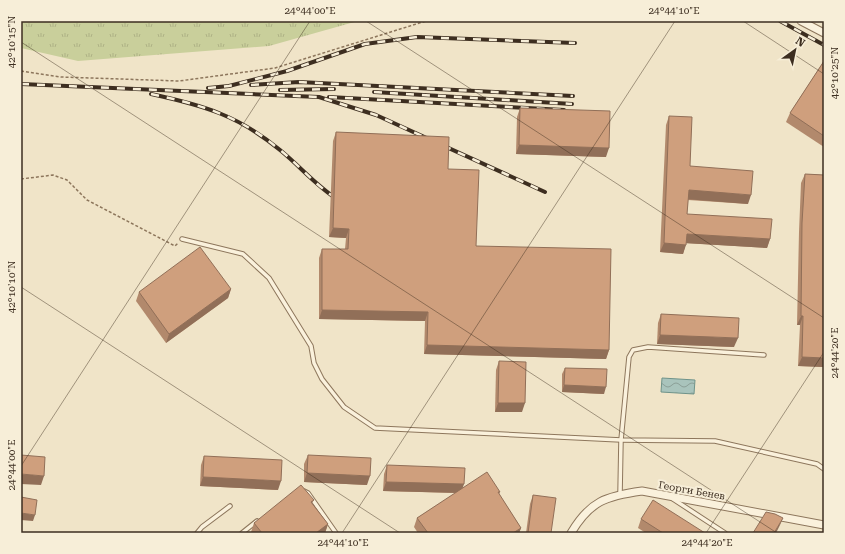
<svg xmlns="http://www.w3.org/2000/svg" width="845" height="554" viewBox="0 0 845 554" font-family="'Roboto Serif',serif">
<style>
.grass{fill:url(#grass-tufts)}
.water{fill:url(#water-waves);stroke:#6f938a}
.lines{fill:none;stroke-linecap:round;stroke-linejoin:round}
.lane-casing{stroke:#8d765c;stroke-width:5.5}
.street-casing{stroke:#8d765c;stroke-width:9}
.path{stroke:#8d765c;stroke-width:1.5;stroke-dasharray:3 2;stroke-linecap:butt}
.lane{stroke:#faf1dc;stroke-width:3.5}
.street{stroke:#faf1dc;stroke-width:7}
.rail-casing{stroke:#3d2e20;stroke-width:4}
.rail{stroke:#f7eed8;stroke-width:2.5;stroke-dasharray:8;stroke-linecap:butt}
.wall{fill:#b2896c}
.shaded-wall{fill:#916f58}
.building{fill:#cf9f7d;stroke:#916f58}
.ticks{fill:none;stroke:#3d2e20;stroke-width:1;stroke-opacity:0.45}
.labels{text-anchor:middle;stroke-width:4;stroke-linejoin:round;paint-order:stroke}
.street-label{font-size:10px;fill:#3d2e20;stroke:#f7eed8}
.neatline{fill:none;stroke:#3d2e20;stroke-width:1.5}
.ticks-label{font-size:10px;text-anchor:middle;fill:#3d2e20}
</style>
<defs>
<pattern id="grass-tufts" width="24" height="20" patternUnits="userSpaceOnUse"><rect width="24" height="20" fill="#c9cf9b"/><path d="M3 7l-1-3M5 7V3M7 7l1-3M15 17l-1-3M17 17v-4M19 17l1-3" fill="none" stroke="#aeb285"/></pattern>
<pattern id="water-waves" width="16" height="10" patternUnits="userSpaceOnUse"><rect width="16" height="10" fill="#a9c4bc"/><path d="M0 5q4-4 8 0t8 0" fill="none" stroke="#8ba098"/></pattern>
</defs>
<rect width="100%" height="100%" fill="#f0e4c8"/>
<path class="grass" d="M 21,21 L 358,21 L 269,46 L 78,61 L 21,48 Z"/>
<path class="water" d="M 662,378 L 695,380 L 694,394 L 661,392 Z"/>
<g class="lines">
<g class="lane-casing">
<g id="lane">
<path d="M 182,239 L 243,254 L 269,278 L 311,346 L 314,363 L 322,379 L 344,407 L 375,428 L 621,440 L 715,441 L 817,464 L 824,469"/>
<path d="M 304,491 L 308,493 L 336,533"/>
<path d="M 620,494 L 621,440 L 629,357 L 633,350 L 648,347 L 764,355"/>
<path d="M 673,499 L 725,533"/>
<path d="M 197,533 L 202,527 L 230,506"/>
<path d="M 242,533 L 257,521"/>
</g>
</g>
<g class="street-casing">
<g id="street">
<path d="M 801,21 L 824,33"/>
<path d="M 571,533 C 590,501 606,496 642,491 L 824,525"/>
</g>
</g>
<g class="path">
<path d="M 21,71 L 61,77 L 179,81 L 275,68 L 426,21"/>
<path d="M 21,179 L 53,175 L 67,180 L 87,200 L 175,246 L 178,243"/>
</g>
<use href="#lane" class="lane"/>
<use href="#street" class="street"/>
<g class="rail-casing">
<g id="rail">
<path d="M 780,21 L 824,45"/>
<path d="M 21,84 L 319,97 L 376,115 L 545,192"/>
<path d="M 251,85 L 299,82 L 573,96"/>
<path d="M 208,88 L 229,86 L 287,71 L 365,44 L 417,37 L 575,43"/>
<path d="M 280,90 L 334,89"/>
<path d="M 374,92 L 572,104"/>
<path d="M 151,94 C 202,105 238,115 280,150 C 301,167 317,187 340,201"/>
<path d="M 329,97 L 564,110"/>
</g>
</g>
<use href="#rail" class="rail"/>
</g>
<g class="wall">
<path d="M 824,61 L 824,147 L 786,122 L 790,113 Z"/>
<path d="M 520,108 L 606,157 L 516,154 L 517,117 Z"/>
<path d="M 669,116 L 690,166 L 748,204 L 688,200 L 687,214 L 770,239 L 767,248 L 686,243 L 683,254 L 660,252 L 666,125 Z"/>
<path d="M 336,132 L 448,169 L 476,246 L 609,350 L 606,359 L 424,354 L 425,321 L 319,319 L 319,258 L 322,249 L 345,249 L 346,238 L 329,237 L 333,141 Z"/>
<path d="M 805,174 L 824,175 L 824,367 L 798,366 L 800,325 L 797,325 L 799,232 L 801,183 Z"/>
<path d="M 231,289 L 228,298 L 166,343 L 136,301 L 139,292 Z"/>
<path d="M 661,314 L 734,347 L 657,344 L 658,323 Z"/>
<path d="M 499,361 L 522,412 L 495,412 L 496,370 Z"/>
<path d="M 565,368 L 604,394 L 562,392 L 562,374 Z"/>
<path d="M 308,455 L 367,485 L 304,482 L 304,464 Z"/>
<path d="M 204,456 L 278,490 L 200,486 L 201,465 Z"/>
<path d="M 387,465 L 463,488 L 500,492 L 499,494 L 521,528 L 519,533 L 418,533 L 414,527 L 417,518 L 456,493 L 383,491 L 384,474 Z"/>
<path d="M 533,495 L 551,533 L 526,533 L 530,504 Z"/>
<path d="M 314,500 L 312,503 L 328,524 L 325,533 L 252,533 L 251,532 L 254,523 Z"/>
<path d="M 641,519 L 705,533 L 646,533 L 638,528 Z"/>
</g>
<g class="shaded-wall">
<path d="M 519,145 L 609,148 L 606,157 L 516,154 Z"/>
<path d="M 689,190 L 751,195 L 748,204 L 685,199 Z"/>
<path d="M 333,228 L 349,229 L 346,238 L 329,237 Z"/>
<path d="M 687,234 L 770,239 L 767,248 L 683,243 Z"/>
<path d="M 664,243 L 686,245 L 683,254 L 660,252 Z"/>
<path d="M 231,289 L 228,298 L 166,343 L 169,334 Z"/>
<path d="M 322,310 L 428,312 L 425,321 L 319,319 Z"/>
<path d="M 801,316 L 803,316 L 800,325 L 797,325 Z"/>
<path d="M 660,335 L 738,338 L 734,347 L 657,344 Z"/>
<path d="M 427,345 L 609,350 L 606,359 L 424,354 Z"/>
<path d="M 802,357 L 824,358 L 824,367 L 798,366 Z"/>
<path d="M 564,385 L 606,387 L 604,394 L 562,392 Z"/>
<path d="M 498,403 L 525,403 L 522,412 L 495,412 Z"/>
<path d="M 307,473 L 370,476 L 367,485 L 304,482 Z"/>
<path d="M 21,474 L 44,476 L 41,485 L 21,484 Z"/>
<path d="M 203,477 L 281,481 L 278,490 L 200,486 Z"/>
<path d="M 386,482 L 464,484 L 461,493 L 383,491 Z"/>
<path d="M 21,513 L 35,515 L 33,521 L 21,520 Z"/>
<path d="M 783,518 L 780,525 L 776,533 L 774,533 Z"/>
<path d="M 328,524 L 325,533 L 316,533 Z"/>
<path d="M 521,528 L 519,533 L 513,533 Z"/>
</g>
<g class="building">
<path d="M 824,61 L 824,136 L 790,113 Z"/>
<path d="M 520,108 L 610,111 L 609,148 L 519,145 Z"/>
<path d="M 669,116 L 692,117 L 690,166 L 753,171 L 751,195 L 689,190 L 687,214 L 772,219 L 770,239 L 687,234 L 686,245 L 664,243 Z"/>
<path d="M 336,132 L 449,137 L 448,169 L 479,170 L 476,246 L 611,249 L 609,350 L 427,345 L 428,312 L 322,310 L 322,249 L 348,249 L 349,229 L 333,228 Z"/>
<path d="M 805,174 L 824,175 L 824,358 L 802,357 L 803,316 L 801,316 L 802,223 Z"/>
<path d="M 200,247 L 231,289 L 169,334 L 139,292 Z"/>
<path d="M 661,314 L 739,318 L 738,338 L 660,335 Z"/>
<path d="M 499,361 L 526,362 L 525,403 L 498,403 Z"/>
<path d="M 565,368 L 607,369 L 606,387 L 564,385 Z"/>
<path d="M 21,455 L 45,457 L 44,476 L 21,474 Z"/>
<path d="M 308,455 L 371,458 L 370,476 L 307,473 Z"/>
<path d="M 204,456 L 282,460 L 281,481 L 203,477 Z"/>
<path d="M 387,465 L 465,468 L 464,484 L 386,482 Z"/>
<path d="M 487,472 L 500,492 L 498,492 L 521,528 L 513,533 L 428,533 L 417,518 Z"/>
<path d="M 301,485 L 314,500 L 311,502 L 328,524 L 316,533 L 262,533 L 254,523 Z"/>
<path d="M 533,495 L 556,498 L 551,533 L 528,533 Z"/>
<path d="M 21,497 L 37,500 L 35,515 L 21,513 Z"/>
<path d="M 653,500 L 705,533 L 663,533 L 641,519 Z"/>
<path d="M 766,512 L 775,514 L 783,518 L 774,533 L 753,533 Z"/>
</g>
<path class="ticks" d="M 366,21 L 824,318M 743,21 L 824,74M 21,42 L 777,533M 21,287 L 400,533M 21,466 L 310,21M 21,532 L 23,533M 342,533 L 675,21M 706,533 L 824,352"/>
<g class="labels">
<g class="street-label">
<text transform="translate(692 490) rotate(10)" y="4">Георги Бенев</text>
</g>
</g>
<rect width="845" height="554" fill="none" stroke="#f7eed8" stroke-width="44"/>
<g transform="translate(795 50) rotate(33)" stroke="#f7eed8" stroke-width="3" paint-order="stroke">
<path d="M0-3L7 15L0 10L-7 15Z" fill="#3d2e20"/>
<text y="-6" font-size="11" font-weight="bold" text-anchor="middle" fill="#3d2e20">N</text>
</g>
<rect x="22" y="22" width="801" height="510" class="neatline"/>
<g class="ticks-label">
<text x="310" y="14">24°44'00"E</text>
<text x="674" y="14">24°44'10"E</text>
<text transform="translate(11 42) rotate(-90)" y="4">42°10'15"N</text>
<text transform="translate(834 73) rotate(-90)" y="4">42°10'25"N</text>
<text transform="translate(11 287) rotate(-90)" y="4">42°10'10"N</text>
<text transform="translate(834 353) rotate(-90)" y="4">24°44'20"E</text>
<text transform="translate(11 465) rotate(-90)" y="4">24°44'00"E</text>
<text x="343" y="546">24°44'10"E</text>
<text x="707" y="546">24°44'20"E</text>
</g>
</svg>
